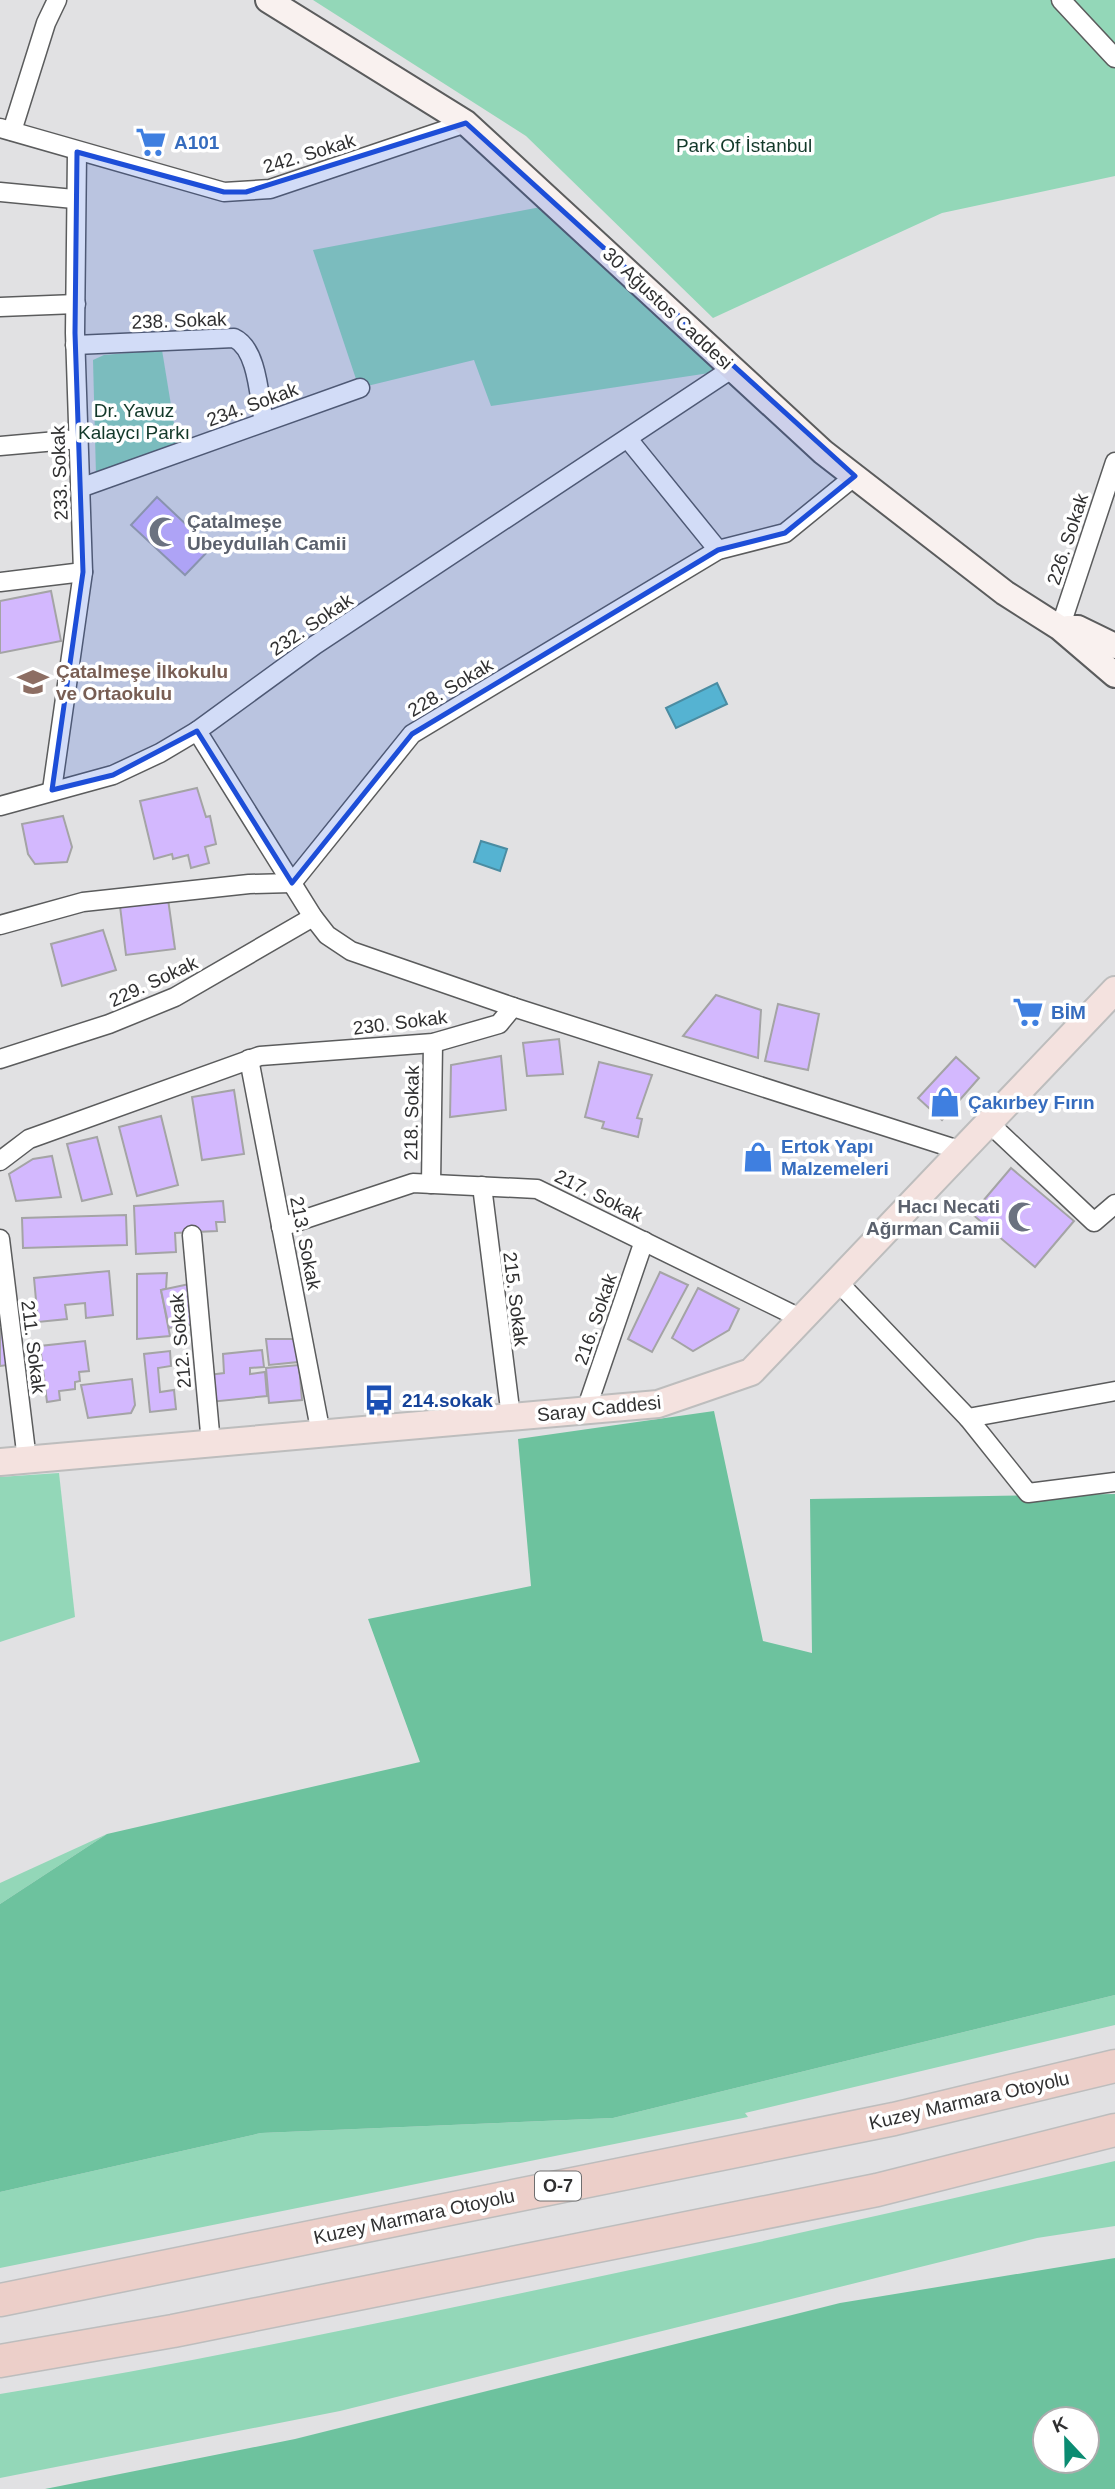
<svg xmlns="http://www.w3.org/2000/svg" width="1115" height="2489" viewBox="0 0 1115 2489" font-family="Arial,sans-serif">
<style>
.green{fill:#93d7b8}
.forest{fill:#6dc29e;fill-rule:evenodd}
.water{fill:#55b3d2;stroke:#4a8ca2;stroke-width:2}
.building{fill:#d3b8fe;stroke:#a4a4a5;stroke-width:2}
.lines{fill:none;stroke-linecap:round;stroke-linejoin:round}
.minor-casing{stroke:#5b5c5d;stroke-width:21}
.secondary-casing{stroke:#5b5c5d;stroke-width:28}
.primary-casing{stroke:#bdbdbd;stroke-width:30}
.motorway-casing{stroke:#bdbdbd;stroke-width:35}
.minor{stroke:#fff;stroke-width:18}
.secondary{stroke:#f9f1ef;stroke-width:24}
.primary{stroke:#f4e2df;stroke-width:26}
.motorway{stroke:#eccfc9;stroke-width:32}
.marked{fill:#1d4ed8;fill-opacity:0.2;stroke:#1d4ed8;stroke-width:5;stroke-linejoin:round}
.labels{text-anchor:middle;stroke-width:7;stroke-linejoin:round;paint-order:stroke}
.shield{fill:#fff;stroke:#6e6e6f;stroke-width:2}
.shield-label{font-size:18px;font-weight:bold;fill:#303031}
.shop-label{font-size:19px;font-weight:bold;fill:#366cbe;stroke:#fff;text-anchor:start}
.park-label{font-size:19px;fill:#13392a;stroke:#fff}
.street-label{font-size:19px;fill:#303031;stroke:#fff}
.worship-label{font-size:19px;font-weight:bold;fill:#5b616d;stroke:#fff;text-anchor:start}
.education-label{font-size:19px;font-weight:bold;fill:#785e54;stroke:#fff;text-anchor:start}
.transit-label{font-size:19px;font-weight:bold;fill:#164399;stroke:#fff;text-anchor:start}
</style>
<rect width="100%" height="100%" fill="#e1e1e3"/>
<g class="green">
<path d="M 313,0 L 1115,0 L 1115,176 L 942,213 L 713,318 L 526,136 Z"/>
<path d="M 546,206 L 716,372 L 491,406 L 474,360 L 359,388 L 313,250 Z"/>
<path d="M 162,350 L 178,448 L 96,475 L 93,360 L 104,355 Z"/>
<path d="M 59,1473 L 75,1617 L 0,1642 L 0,1477 Z"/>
<path d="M 107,1834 L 0,1904 L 0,1883 Z"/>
<path d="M 1115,1995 L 1115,2025 L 745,2113 L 748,2117 L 0,2268 L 0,2192 L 261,2133 L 613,2118 Z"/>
<path d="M 1115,2161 L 1115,2226 L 1037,2238 L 340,2411 L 0,2478 L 0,2394 C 151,2370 300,2339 450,2308 C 672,2262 894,2213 1115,2161 Z"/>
</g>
<g class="forest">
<path d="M 714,1411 L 763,1641 L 812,1653 L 810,1499 L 1115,1494 L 1115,1995 L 613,2118 L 261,2133 L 0,2192 L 0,1904 L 107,1834 L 420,1762 L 368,1619 L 531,1586 L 518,1439 Z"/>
<path d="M 1115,2258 L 1115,2489 L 45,2489 L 295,2439 L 840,2303 ZM 1087,2419 L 1087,2461 L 1045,2461 L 1045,2419 Z"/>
</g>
<g class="water">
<path d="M 717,683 L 727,704 L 676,728 L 666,708 Z"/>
<path d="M 481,841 L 507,849 L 500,871 L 474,862 Z"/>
</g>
<g class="building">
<path d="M 157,497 L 211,548 L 185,575 L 131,525 Z"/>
<path d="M 51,591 L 61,641 L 0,653 L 0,601 Z"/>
<path d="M 197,788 L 206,817 L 210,816 L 216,844 L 205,847 L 209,863 L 191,868 L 188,855 L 173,859 L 172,854 L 154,859 L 140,801 Z"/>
<path d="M 63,816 L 72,847 L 67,862 L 35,864 L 28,854 L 22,824 Z"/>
<path d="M 168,899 L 175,949 L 126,955 L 120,906 Z"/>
<path d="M 103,930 L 116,970 L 62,986 L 51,944 Z"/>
<path d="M 716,995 L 761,1010 L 758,1058 L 683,1036 Z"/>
<path d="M 778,1004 L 819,1014 L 808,1070 L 765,1061 Z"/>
<path d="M 559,1039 L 563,1074 L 527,1076 L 523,1043 Z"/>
<path d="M 501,1056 L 506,1110 L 450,1117 L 451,1065 Z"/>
<path d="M 956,1057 L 979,1078 L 942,1120 L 918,1098 Z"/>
<path d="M 599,1062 L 652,1075 L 637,1118 L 642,1119 L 638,1137 L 602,1128 L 604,1122 L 585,1117 Z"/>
<path d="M 234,1090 L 244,1154 L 202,1160 L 192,1097 Z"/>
<path d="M 161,1116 L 178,1185 L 137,1196 L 119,1127 Z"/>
<path d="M 97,1137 L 112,1194 L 82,1201 L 67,1144 Z"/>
<path d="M 52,1156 L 61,1197 L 16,1201 L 9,1174 L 33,1159 Z"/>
<path d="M 1011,1168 L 1074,1221 L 1035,1267 L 972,1214 Z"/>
<path d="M 223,1201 L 225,1222 L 216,1222 L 217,1231 L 175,1233 L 176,1252 L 136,1254 L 134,1206 Z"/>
<path d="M 126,1215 L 127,1245 L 23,1248 L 22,1218 Z"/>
<path d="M 109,1271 L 113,1315 L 86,1318 L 85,1303 L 65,1305 L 67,1319 L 38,1322 L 34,1278 Z"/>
<path d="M 660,1272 L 688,1285 L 652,1352 L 628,1339 Z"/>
<path d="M 167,1273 L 166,1289 L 161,1290 L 170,1336 L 137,1339 L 137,1274 Z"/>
<path d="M 194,1283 L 197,1324 L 169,1328 L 161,1290 Z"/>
<path d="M 698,1288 L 739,1309 L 729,1330 L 693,1351 L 672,1338 Z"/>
<path d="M 0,1329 L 3,1329 L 8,1365 L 0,1366 Z"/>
<path d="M 266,1339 L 296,1339 L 298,1362 L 269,1365 Z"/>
<path d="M 85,1341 L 89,1371 L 79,1372 L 80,1381 L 75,1382 L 75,1389 L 59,1391 L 60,1400 L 47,1402 L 40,1346 Z"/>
<path d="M 262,1350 L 264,1367 L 250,1368 L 250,1374 L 265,1372 L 267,1396 L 210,1402 L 208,1375 L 224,1373 L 223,1354 Z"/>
<path d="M 170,1351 L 171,1366 L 158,1368 L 160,1392 L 174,1390 L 176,1409 L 150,1412 L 144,1354 Z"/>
<path d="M 299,1365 L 302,1400 L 269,1403 L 266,1368 Z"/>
<path d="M 132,1379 L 135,1405 L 131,1413 L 88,1418 L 81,1385 Z"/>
</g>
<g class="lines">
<g class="minor-casing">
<g id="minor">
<path d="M 1061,0 L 1115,58"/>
<path d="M 0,128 L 224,192 L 270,189 L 466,123"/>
<path d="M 12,131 L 46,23 L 57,0"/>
<path d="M 0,192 L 74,199"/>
<path d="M 0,307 L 76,304"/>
<path d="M 75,345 L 234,338 C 258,349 259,398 264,422"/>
<path d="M 628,439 L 718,550"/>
<path d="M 0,446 L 79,439"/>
<path d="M 80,488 L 360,388"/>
<path d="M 0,582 L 83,572"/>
<path d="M 1060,628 L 1115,462"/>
<path d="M 197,731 L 313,917 L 327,935 L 351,951 L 513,1007"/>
<path d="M 52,790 L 83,572 L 75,333 L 77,152"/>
<path d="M 0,806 L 113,775 L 160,753 L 197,731 L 315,645 L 733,368"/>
<path d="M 0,925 L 83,902 L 249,884 L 292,883 L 412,734 L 718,550 L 785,533 L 855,476"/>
<path d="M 0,1059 L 109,1024 L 175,997 L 313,917"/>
<path d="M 249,1059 L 321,1434"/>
<path d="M 989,1123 L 1094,1222 L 1115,1204"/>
<path d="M 0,1161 L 29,1139 L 260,1056 L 433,1043 L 499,1024 L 513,1007 L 962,1151"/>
<path d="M 431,1184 L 433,1043"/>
<path d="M 482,1186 L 511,1417"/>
<path d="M 281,1227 L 413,1183 L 537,1189 L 802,1319"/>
<path d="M 192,1235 L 211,1444"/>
<path d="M 0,1239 L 27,1460"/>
<path d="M 838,1282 L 968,1418 L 1115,1391"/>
<path d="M 586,1410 L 644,1241"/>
<path d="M 968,1418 L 1028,1493 L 1115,1482"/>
</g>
</g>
<g class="secondary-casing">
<g id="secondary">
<path d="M 268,0 L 466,123 L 823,452 L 1005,593 L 1060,628 L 1115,675"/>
<path d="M 1068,628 L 1078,628 L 1115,646"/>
</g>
</g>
<g class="primary-casing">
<path id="primary" d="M 0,1462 L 658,1404 L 751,1372 L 1115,990"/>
</g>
<g class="motorway-casing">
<g id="motorway">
<path d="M 0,2300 L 894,2119 L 1115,2066"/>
<path d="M 0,2361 L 173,2331 L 877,2190 L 1115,2130"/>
</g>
</g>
<use href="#minor" class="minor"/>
<use href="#secondary" class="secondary"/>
<use href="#primary" class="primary"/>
<use href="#motorway" class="motorway"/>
</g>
<path class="marked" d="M 466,123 L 855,476 L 785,533 L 718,550 L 412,734 L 292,883 L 197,731 L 113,775 L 52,790 L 83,572 L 75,333 L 77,152 L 224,192 L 246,192 Z"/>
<defs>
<g id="supermarket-bare" transform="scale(2.415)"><path d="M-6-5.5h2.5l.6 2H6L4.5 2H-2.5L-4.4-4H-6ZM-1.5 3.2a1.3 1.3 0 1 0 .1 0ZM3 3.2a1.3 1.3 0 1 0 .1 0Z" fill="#3f7fe0" stroke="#fff" stroke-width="2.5" paint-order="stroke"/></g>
<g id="mosque-bare" transform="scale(2.415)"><path d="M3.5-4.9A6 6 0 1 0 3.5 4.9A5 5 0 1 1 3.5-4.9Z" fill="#6b7280" stroke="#fff" stroke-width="2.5" paint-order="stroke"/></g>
<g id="school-bare" transform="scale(2.415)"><path d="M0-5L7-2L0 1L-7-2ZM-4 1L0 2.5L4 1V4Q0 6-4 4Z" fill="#8d6e63" stroke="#fff" stroke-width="2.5" paint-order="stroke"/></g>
<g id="shop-bare" transform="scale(2.415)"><path d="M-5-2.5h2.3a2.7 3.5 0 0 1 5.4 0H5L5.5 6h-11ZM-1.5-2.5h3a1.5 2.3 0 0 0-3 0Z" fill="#3f7fe0" stroke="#fff" stroke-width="2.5" paint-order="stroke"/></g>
<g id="bus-bare" transform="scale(2.415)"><path d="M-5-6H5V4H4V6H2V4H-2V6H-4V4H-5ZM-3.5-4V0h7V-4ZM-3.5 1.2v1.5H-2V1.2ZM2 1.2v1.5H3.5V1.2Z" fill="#1a4fb4" stroke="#fff" stroke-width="2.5" paint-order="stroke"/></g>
</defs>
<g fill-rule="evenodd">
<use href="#supermarket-bare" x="151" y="142"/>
<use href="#mosque-bare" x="164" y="532"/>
<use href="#school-bare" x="33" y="682"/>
<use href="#supermarket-bare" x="1028" y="1012"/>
<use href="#shop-bare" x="945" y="1102"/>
<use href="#shop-bare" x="758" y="1157"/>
<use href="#mosque-bare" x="1023" y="1217"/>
<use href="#bus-bare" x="379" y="1400"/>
</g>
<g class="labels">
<rect class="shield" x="535" y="2171.5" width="46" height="29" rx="5"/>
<g class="shield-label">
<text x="558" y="2192">O-7</text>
</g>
<g class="shop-label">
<text x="174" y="149">A101</text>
<text x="1051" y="1019">BİM</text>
<text x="968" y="1109">Çakırbey Fırın</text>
<text x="781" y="1153">Ertok Yapı<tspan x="781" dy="22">Malzemeleri</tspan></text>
</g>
<g class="park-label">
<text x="744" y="152">Park Of İstanbul</text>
<text x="134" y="417">Dr. Yavuz<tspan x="134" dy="22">Kalaycı Parkı</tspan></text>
</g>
<g class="street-label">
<text transform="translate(309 153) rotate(-17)" y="7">242. Sokak</text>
<text transform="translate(668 308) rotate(43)" y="7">30 Ağustos Caddesi</text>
<text transform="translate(179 320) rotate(-2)" y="7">238. Sokak</text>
<text transform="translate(252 404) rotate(-20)" y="7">234. Sokak</text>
<text transform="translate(59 473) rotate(-92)" y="7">233. Sokak</text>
<text transform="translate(1067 539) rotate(-72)" y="7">226. Sokak</text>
<text transform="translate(311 624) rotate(-34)" y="7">232. Sokak</text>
<text transform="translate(450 687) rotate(-31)" y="7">228. Sokak</text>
<text transform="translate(153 981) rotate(-25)" y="7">229. Sokak</text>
<text transform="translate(400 1022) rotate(-7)" y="7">230. Sokak</text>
<text transform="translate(411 1113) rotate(-89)" y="7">218. Sokak</text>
<text transform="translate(599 1195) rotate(26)" y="7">217. Sokak</text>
<text transform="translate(306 1243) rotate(79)" y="7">213. Sokak</text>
<text transform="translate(516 1299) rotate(83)" y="7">215. Sokak</text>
<text transform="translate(595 1319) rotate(-71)" y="7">216. Sokak</text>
<text transform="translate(180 1341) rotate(-95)" y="7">212. Sokak</text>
<text transform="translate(34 1347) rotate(83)" y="7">211. Sokak</text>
<text transform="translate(599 1408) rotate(-6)" y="7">Saray Caddesi</text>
<text transform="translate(969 2100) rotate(-13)" y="7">Kuzey Marmara Otoyolu</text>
<text transform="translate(414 2216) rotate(-12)" y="7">Kuzey Marmara Otoyolu</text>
</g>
<g class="worship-label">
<text x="187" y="528">Çatalmeşe<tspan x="187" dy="22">Ubeydullah Camii</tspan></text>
<text x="1000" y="1213" text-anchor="end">Hacı Necati<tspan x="1000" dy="22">Ağırman Camii</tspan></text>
</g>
<g class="education-label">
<text x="56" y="678">Çatalmeşe İlkokulu<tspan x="56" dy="22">ve Ortaokulu</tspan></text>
</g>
<g class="transit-label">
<text x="402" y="1407">214.sokak</text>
</g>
</g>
<g transform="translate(1066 2440) rotate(338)"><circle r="33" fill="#ffffff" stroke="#acacad" stroke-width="2"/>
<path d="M0-5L12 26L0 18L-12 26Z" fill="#0b8c72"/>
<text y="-10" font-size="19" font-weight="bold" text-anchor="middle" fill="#303031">K</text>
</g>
</svg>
